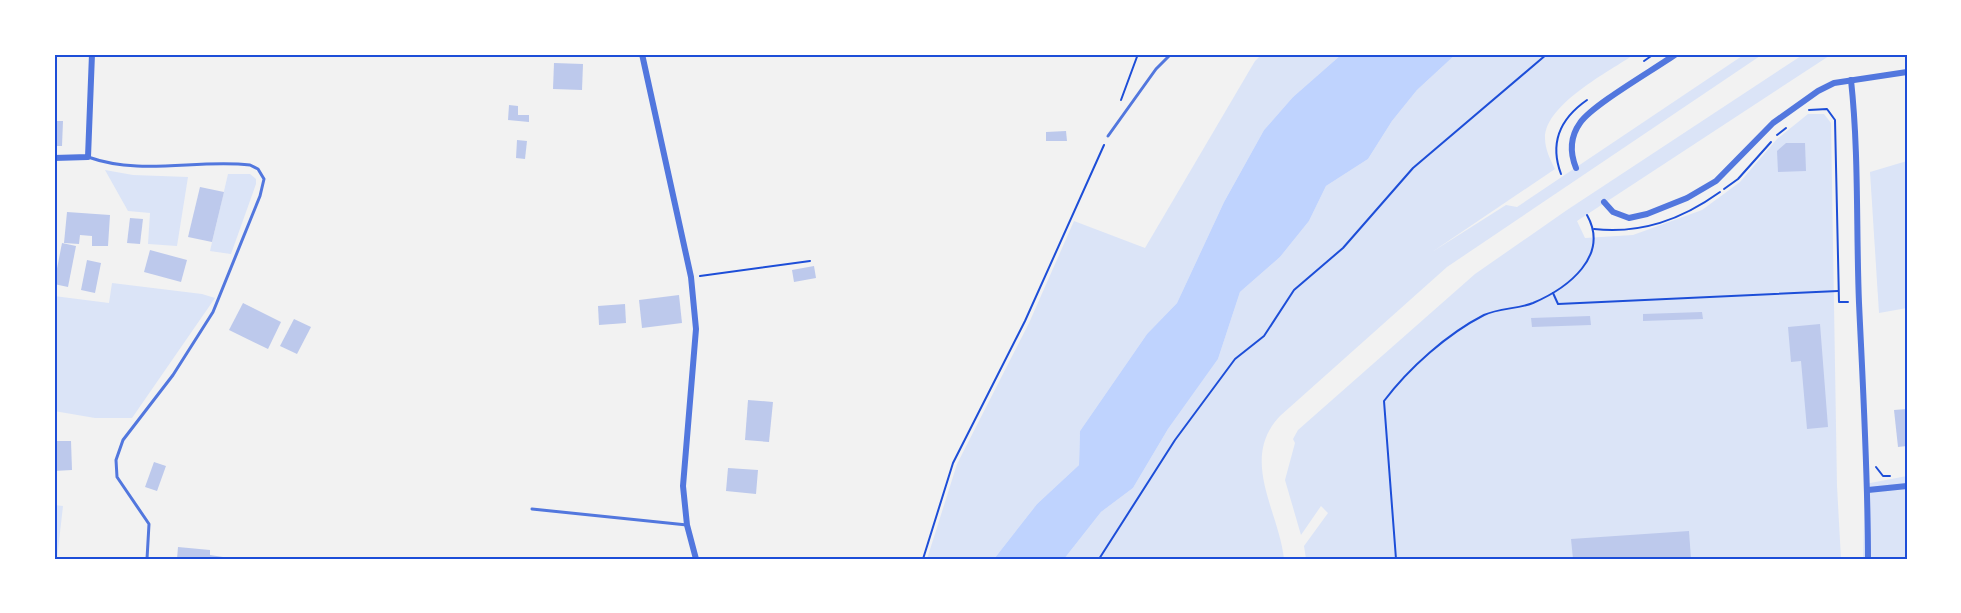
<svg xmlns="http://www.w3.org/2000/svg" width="1961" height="613" viewBox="0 0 1961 613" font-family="Ubuntu,sans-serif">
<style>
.green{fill:#dbe4f7}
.water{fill:#bfd3fe}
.building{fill:#bdc9ec}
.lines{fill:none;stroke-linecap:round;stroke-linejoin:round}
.path{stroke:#1d4ed8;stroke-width:2}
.service{stroke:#5277de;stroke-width:3}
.minor{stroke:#5277de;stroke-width:6}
.neatline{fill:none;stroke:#1d4ed8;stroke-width:2}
</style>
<rect width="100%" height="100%" fill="#f2f2f2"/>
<g class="green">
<path d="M 1262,54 L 1342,54 L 1293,97 L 1264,130 L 1224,202 L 1177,303 L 1147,334 L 1080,431 L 1079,465 L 1037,504 L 994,559 L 927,559 L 957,464 L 1029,323 L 1074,221 L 1145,248 L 1255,61 Z"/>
<path d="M 1456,54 L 1635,54 C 1610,71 1545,104 1545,138 C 1545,149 1550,159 1555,169 L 1432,252 L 1506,205 L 1517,207 L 1745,54 L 1763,54 L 1447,267 L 1280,416 C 1239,459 1279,511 1284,559 L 1064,559 L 1101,512 L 1133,488 L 1168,429 L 1218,359 L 1240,292 L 1280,257 L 1309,221 L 1326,186 L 1368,159 L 1392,121 L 1417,90 Z"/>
<path d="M 1804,54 L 1832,54 L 1577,221 L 1585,238 L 1633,235 L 1702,210 L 1740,182 L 1777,139 L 1808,114 L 1824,114 L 1831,123 L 1837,486 L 1841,559 L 1306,559 L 1304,546 L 1328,513 L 1321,506 L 1301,535 L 1285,480 L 1295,443 L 1293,439 L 1298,430 L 1475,274 L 1567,210 Z"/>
<path d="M 1907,161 L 1907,308 L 1879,313 L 1870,172 Z"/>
<path d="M 105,170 L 133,175 L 188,177 L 177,246 L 148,244 L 150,213 L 128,211 Z"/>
<path d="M 228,174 L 250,174 L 256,179 L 256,184 L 231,254 L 210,251 Z"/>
<path d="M 112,283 L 202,294 L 215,298 L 132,418 L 95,418 L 54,411 L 54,296 L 109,303 Z"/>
<path d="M 1907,476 L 1907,559 L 1863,559 L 1865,484 Z"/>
<path d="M 54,505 L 63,506 L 57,559 L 54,559 Z"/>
</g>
<path class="water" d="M 1342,54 L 1456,54 L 1417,90 L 1392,121 L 1368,159 L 1326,186 L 1309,221 L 1280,257 L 1240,292 L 1218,359 L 1168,429 L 1133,488 L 1101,512 L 1064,559 L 994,559 L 1037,504 L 1079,465 L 1080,431 L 1147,334 L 1177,303 L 1224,202 L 1264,130 L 1293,97 Z"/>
<g class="building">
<path d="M 554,63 L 583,64 L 582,90 L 553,89 Z"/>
<path d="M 509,105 L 518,106 L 518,115 L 529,115 L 529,122 L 508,120 Z"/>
<path d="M 54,121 L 63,121 L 62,146 L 54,146 Z"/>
<path d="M 1066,131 L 1067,141 L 1046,141 L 1046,132 Z"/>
<path d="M 517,140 L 527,141 L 525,159 L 516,158 Z"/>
<path d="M 1786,143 L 1805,143 L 1806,171 L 1778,172 L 1777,151 Z"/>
<path d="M 200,187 L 224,192 L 212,242 L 188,237 Z"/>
<path d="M 67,212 L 110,215 L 108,246 L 92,246 L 92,236 L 80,235 L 79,244 L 64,243 Z"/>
<path d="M 130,218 L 143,219 L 140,244 L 127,243 Z"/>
<path d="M 62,243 L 76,246 L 68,287 L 54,284 Z"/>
<path d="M 150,250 L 187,260 L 181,282 L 144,272 Z"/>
<path d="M 87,260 L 101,263 L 95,293 L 81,290 Z"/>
<path d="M 814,266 L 816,278 L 794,282 L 792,270 Z"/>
<path d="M 679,295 L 682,323 L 642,328 L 639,300 Z"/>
<path d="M 243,303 L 281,322 L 268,349 L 229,330 Z"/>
<path d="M 625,304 L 626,323 L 599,325 L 598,306 Z"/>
<path d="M 1702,312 L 1703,319 L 1643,321 L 1643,314 Z"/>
<path d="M 1590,316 L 1591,325 L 1532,327 L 1531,318 Z"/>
<path d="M 294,319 L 311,327 L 297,354 L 280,346 Z"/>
<path d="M 1820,324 L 1828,427 L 1807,429 L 1801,361 L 1791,362 L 1788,327 Z"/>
<path d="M 748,400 L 773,402 L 769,442 L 745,440 Z"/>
<path d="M 1907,409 L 1907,446 L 1898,447 L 1894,410 Z"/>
<path d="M 54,441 L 71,441 L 72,470 L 54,471 Z"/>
<path d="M 154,462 L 166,466 L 157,491 L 145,487 Z"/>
<path d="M 728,468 L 758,470 L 756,494 L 726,491 Z"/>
<path d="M 1689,531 L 1691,559 L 1573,559 L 1571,539 Z"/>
<path d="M 178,547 L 210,550 L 210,555 L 236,559 L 177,559 Z"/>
</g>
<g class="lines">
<g class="path">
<path d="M 1644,61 L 1654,54"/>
<path d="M 1121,100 L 1138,54"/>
<path d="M 1809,110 L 1827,109 L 1835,120 L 1839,302 L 1848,302"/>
<path d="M 1777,135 L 1786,128"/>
<path d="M 1561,174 C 1549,142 1561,118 1587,100"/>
<path d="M 1724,189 L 1738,179 L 1771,142"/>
<path d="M 1594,229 C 1641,234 1681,220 1720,192"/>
<path d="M 700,276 L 810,261"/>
<path d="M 1553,293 L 1558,304 L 1838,291"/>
<path d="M 1876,467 L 1883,476 L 1890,476"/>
<path d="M 923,559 L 953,463 L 1025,321 L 1104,145"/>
<path d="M 1099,559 L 1175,440 L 1235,359 L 1264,336 L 1294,290 L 1343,248 L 1413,168 L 1547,54"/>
<path d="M 1396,559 L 1384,401 C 1409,368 1447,334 1484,315 C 1499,308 1518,309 1533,303 C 1568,288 1610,256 1587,215"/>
</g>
<g class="service">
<path d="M 1108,136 L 1156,69 L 1171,54"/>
<path d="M 88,157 C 141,176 196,159 250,165 L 258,169 L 264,179 L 260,196 L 213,312 L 173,375 L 123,440 L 116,460 L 117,477 L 149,524 L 147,559"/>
<path d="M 532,509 L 687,525"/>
</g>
<g class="minor">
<path d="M 642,54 L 691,277 L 696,329 L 683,486 L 687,525 L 696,559"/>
<path d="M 1851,80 C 1859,154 1856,229 1859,303 C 1863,389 1868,474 1868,559"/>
<path d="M 54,158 L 88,157 L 92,54"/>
<path d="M 1576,168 C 1570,153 1570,137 1580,123 C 1592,105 1655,69 1676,54"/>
<path d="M 1604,202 L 1613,212 L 1629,218 L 1647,214 L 1687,198 L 1716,181 L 1773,123 L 1818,91 L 1834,83 L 1907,72"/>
<path d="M 1868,490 L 1907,486"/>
</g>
</g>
<rect width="1961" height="613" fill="none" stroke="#ffffff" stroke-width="111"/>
<rect x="56" y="56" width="1850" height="502" class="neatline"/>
</svg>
